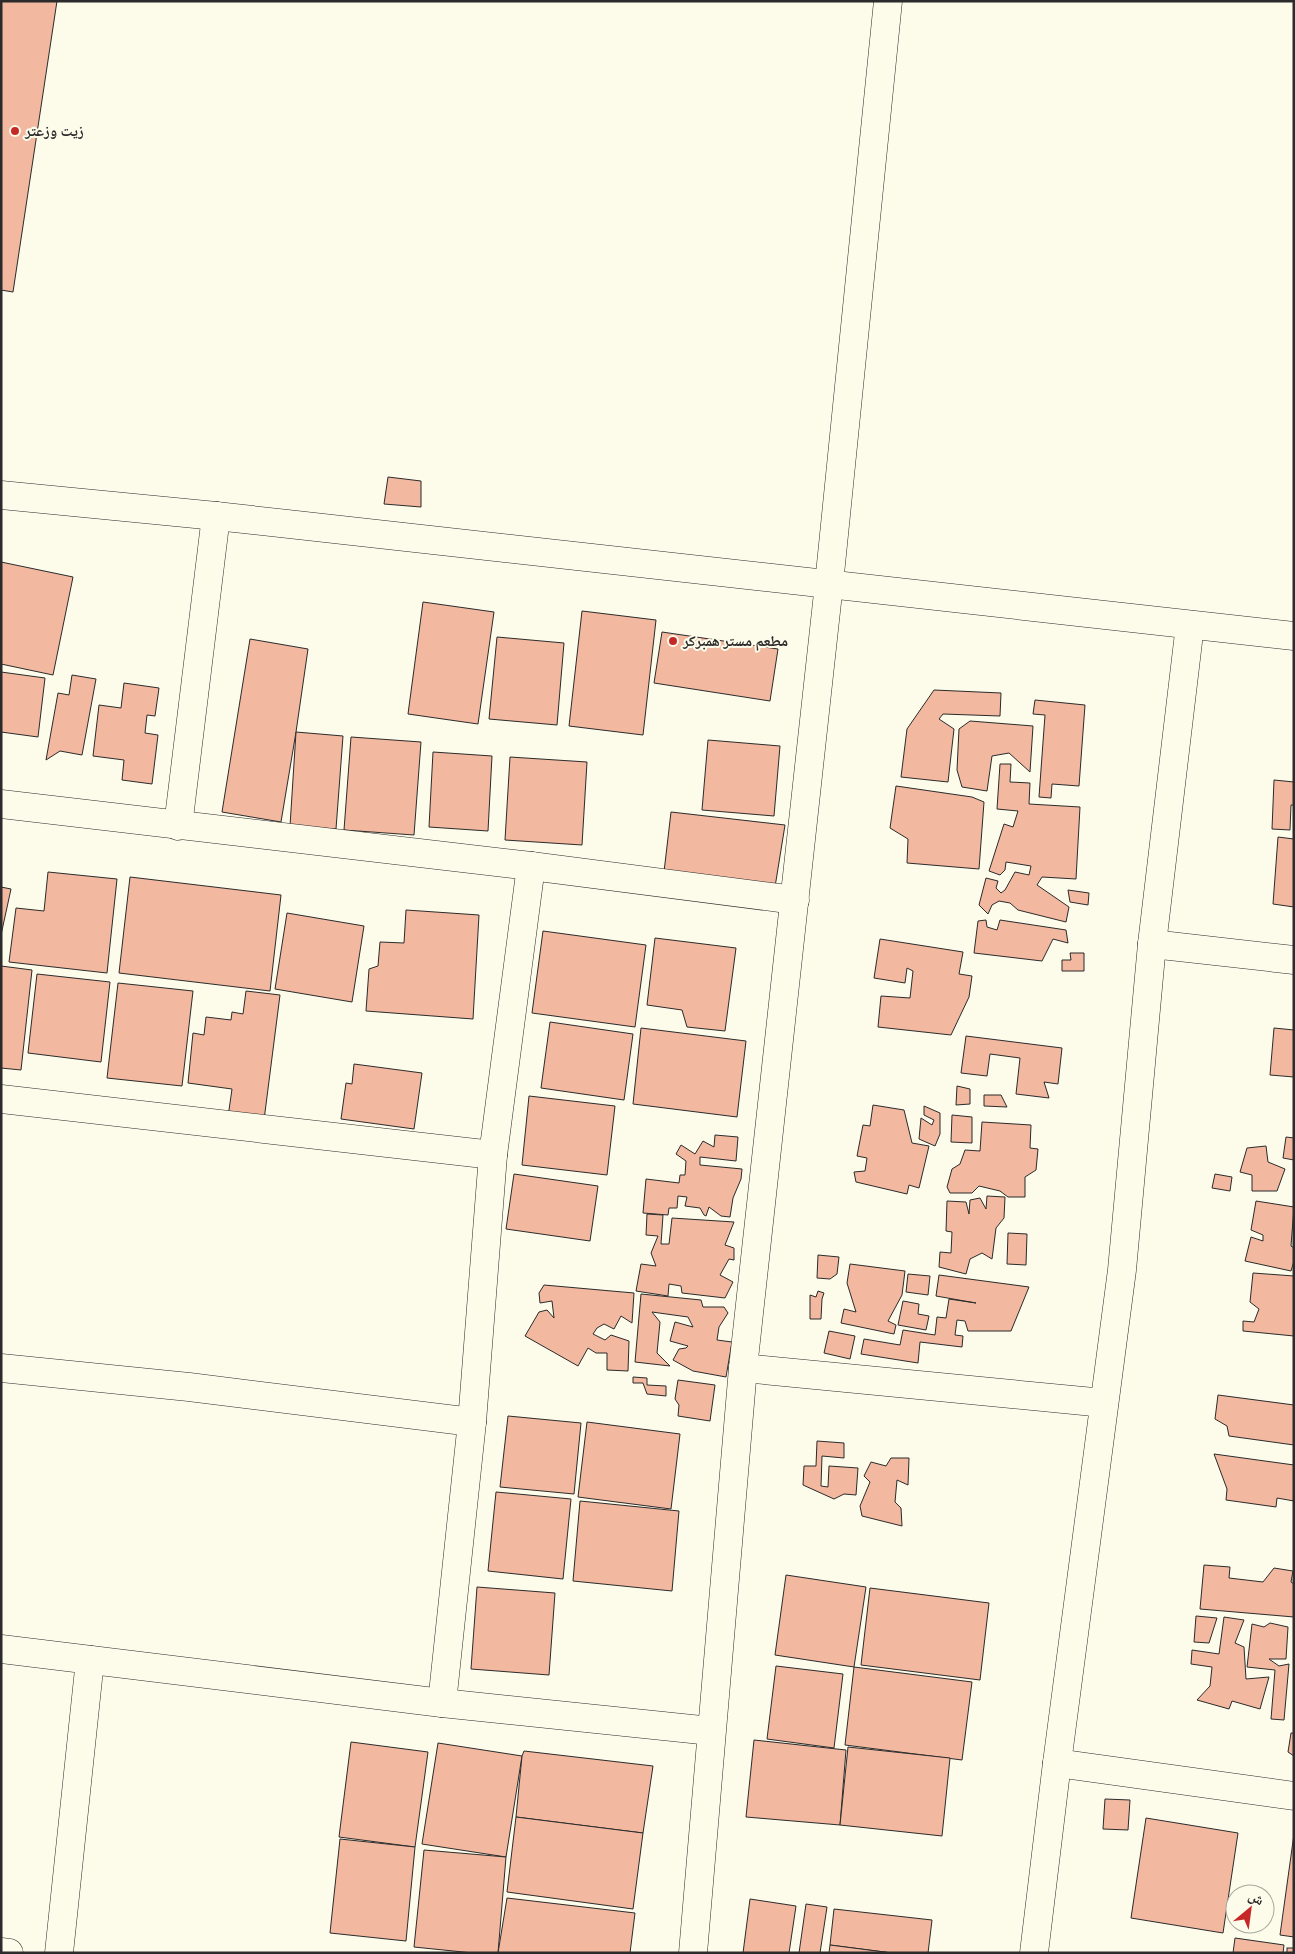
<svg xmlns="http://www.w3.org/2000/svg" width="1295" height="1954" viewBox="0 0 1295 1954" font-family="Cabin,'Noto Naskh Arabic',sans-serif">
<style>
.building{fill:#f2b8a0;stroke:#2b2b2b}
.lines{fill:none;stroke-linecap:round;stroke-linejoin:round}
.minor-casing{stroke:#2b2b2b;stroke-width:29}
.minor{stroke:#fdfbea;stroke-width:28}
.poi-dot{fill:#c62828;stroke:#fdfbea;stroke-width:2}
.labels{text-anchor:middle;stroke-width:4;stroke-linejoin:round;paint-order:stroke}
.poi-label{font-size:15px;font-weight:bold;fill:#2b2b2b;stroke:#fdfbea;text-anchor:start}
</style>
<rect width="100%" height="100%" fill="#fdfbea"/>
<g class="building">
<path d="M 1,1 L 57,1 L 13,292 L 1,290 Z"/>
<path d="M 388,477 L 421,481 L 421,507 L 384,504 Z"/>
<path d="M 1,562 L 73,577 L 53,675 L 1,664 Z"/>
<path d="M 423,602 L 494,612 L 478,724 L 408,714 Z"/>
<path d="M 582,611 L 656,620 L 643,735 L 569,726 Z"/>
<path d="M 662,632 L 778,649 L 770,701 L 654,683 Z"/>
<path d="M 497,637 L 564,643 L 557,725 L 489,719 Z"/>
<path d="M 250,639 L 308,649 L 296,732 L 281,822 L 222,812 Z"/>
<path d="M 1,672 L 45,678 L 38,737 L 1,732 Z"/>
<path d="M 72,675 L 96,679 L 82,755 L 60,751 L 46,760 L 58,693 L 69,695 Z"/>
<path d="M 124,683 L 159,688 L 155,716 L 147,715 L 145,733 L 158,735 L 152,784 L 122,780 L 124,760 L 93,756 L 99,705 L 121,708 Z"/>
<path d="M 934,690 L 1001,693 L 1000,716 L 943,714 L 939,719 L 954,729 L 948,782 L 901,777 L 907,729 Z"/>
<path d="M 1035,700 L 1085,705 L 1079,786 L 1052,784 L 1051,798 L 1039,797 L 1045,715 L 1033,714 Z"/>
<path d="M 970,721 L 1033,726 L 1030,772 L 1009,753 L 992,756 L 987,791 L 962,787 L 957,770 L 959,729 Z"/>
<path d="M 296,732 L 343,736 L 336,829 L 290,826 Z"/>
<path d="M 351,737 L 421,742 L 414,835 L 344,830 Z"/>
<path d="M 708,740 L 780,746 L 774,816 L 702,810 Z"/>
<path d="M 433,752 L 492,756 L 488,831 L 429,827 Z"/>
<path d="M 510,757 L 587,762 L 582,845 L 505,840 Z"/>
<path d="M 1000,764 L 1011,764 L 1010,782 L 1030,783 L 1029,804 L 1080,807 L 1076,879 L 1042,877 L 1037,885 L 1069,907 L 1066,922 L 1018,910 L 1010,903 L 999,901 L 992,905 L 988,914 L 979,905 L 986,878 L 998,881 L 996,888 L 1001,893 L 1005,890 L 1015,872 L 1029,875 L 1031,866 L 1006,862 L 1005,870 L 1000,875 L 989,871 L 1004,824 L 1013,827 L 1018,811 L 997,809 Z"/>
<path d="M 1274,780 L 1294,782 L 1294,805 L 1291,805 L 1290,830 L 1272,829 Z"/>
<path d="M 896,786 L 972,797 L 984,802 L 979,869 L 907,863 L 908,839 L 890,828 Z"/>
<path d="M 671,812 L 785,825 L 775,887 L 664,872 Z"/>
<path d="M 1278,837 L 1294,839 L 1294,907 L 1273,904 Z"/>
<path d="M 48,872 L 117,879 L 107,973 L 9,962 L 16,908 L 44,911 Z"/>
<path d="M 130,877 L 281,895 L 270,991 L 119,973 Z"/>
<path d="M 1,887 L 11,889 L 1,935 Z"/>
<path d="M 1068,890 L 1089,893 L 1088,905 L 1070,902 Z"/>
<path d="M 406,910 L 479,915 L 473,1019 L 366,1011 L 369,969 L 378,966 L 380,942 L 404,943 Z"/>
<path d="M 287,913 L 364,926 L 352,1002 L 275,989 Z"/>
<path d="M 986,920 L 987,927 L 997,930 L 1000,920 L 1066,930 L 1068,943 L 1053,939 L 1042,961 L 974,953 L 978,921 Z"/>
<path d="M 543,931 L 646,945 L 635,1027 L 532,1013 Z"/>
<path d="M 655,938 L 736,948 L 725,1031 L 687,1027 L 682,1010 L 647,1005 Z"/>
<path d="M 880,939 L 963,952 L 959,974 L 972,976 L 969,997 L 951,1035 L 878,1027 L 881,996 L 910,998 L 913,971 L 907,968 L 905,983 L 874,978 Z"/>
<path d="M 1070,953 L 1084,953 L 1084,971 L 1062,971 L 1062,960 L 1071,960 Z"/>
<path d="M 1,966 L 32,970 L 21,1070 L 1,1068 Z"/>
<path d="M 37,974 L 110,982 L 101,1062 L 28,1053 Z"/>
<path d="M 118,983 L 193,991 L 182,1086 L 107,1078 Z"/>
<path d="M 246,991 L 280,995 L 263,1128 L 227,1124 L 232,1089 L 188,1083 L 193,1033 L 204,1035 L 206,1017 L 231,1020 L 232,1012 L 243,1014 Z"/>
<path d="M 550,1022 L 633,1034 L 624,1100 L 541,1088 Z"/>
<path d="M 641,1028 L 746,1041 L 737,1117 L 633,1104 Z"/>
<path d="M 1274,1028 L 1294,1030 L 1294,1077 L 1270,1075 Z"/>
<path d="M 966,1036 L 1062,1048 L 1058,1084 L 1044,1082 L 1049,1098 L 1016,1094 L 1020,1058 L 990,1054 L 987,1076 L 961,1073 Z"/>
<path d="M 354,1064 L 422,1073 L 414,1129 L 341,1119 L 346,1083 L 352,1084 Z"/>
<path d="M 957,1086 L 970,1089 L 970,1104 L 956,1105 Z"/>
<path d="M 984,1095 L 1001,1095 L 1007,1107 L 984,1106 Z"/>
<path d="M 529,1096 L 615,1106 L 607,1175 L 522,1165 Z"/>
<path d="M 873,1105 L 904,1110 L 912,1143 L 929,1146 L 919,1188 L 909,1185 L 907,1194 L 856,1182 L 854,1172 L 865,1171 L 867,1158 L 857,1156 L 863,1125 L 870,1126 Z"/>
<path d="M 924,1106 L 940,1113 L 940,1134 L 935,1146 L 919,1139 L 921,1118 L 932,1125 L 934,1120 L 924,1115 Z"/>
<path d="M 952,1115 L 972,1117 L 972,1143 L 951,1142 Z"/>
<path d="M 982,1122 L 1031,1125 L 1030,1148 L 1038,1149 L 1036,1170 L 1025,1177 L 1025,1197 L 1008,1197 L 1000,1191 L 979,1186 L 972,1193 L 950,1193 L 947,1187 L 952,1169 L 960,1164 L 965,1150 L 980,1151 Z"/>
<path d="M 715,1135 L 738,1137 L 736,1161 L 700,1157 L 700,1165 L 742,1169 L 741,1179 L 733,1198 L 730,1217 L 721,1216 L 709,1207 L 706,1216 L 704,1215 L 700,1208 L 685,1206 L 687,1197 L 678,1196 L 677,1208 L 669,1208 L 668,1215 L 643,1213 L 646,1179 L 679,1183 L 680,1175 L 685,1175 L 686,1161 L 676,1154 L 681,1145 L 695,1154 L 703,1141 L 714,1147 Z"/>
<path d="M 1286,1137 L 1294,1138 L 1294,1160 L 1283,1158 Z"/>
<path d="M 1266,1146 L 1268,1162 L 1285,1169 L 1277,1191 L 1252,1191 L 1252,1175 L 1240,1172 L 1247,1148 Z"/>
<path d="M 514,1174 L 598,1186 L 590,1241 L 506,1229 Z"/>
<path d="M 1215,1174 L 1232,1177 L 1230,1191 L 1212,1188 Z"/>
<path d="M 987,1196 L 1005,1197 L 1004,1218 L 996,1228 L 992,1259 L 982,1253 L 970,1259 L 966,1274 L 939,1267 L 940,1252 L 951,1253 L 952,1232 L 946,1231 L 947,1201 L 966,1202 L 969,1214 L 970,1200 L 980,1198 L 986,1209 Z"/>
<path d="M 1256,1201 L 1294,1207 L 1291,1246 L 1294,1248 L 1294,1261 L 1291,1271 L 1245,1261 L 1251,1237 L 1263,1241 L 1263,1235 L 1251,1230 Z"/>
<path d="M 647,1214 L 663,1215 L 661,1244 L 669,1244 L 672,1218 L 734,1222 L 725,1245 L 734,1248 L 734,1260 L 729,1259 L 720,1275 L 733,1282 L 725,1298 L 682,1293 L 681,1286 L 669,1284 L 668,1296 L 636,1291 L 641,1264 L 656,1266 L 651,1253 L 658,1236 L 646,1235 Z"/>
<path d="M 1008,1233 L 1027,1234 L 1026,1265 L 1007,1264 Z"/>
<path d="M 818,1255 L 839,1257 L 837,1274 L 830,1279 L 817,1278 Z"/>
<path d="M 850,1264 L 905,1271 L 902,1295 L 888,1321 L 896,1325 L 894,1334 L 841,1323 L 844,1309 L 856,1312 L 847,1283 Z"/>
<path d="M 1253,1273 L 1294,1276 L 1294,1336 L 1243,1331 L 1243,1321 L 1254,1322 L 1259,1309 L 1250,1302 Z"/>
<path d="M 908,1274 L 930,1276 L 928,1295 L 906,1292 Z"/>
<path d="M 939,1275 L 1029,1287 L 1011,1331 L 968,1331 L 965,1321 L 957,1320 L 955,1335 L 963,1336 L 962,1347 L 920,1342 L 918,1363 L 861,1354 L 864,1339 L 900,1345 L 903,1330 L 935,1335 L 937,1317 L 946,1318 L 949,1299 L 976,1303 L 936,1296 Z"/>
<path d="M 544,1285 L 634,1293 L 632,1323 L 621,1316 L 614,1329 L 604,1324 L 597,1328 L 593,1334 L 605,1340 L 611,1335 L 629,1341 L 628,1371 L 607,1370 L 607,1353 L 596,1353 L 588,1348 L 578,1366 L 525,1336 L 539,1312 L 547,1310 L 554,1318 L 552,1301 L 540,1303 L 539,1293 Z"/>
<path d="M 818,1291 L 824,1293 L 822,1299 L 821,1319 L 810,1319 L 810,1295 L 816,1297 Z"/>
<path d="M 641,1294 L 701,1300 L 703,1307 L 724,1307 L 728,1313 L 719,1327 L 717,1340 L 732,1342 L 726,1377 L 693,1371 L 673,1360 L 679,1349 L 686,1348 L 688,1346 L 670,1341 L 675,1322 L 693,1327 L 688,1317 L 652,1312 L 660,1322 L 657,1353 L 670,1366 L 635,1362 Z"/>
<path d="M 903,1301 L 919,1304 L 918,1314 L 929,1316 L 926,1330 L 898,1325 Z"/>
<path d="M 829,1331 L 855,1336 L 850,1359 L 824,1353 Z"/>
<path d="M 633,1377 L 647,1378 L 647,1385 L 666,1386 L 666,1396 L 647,1394 L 643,1383 L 633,1383 Z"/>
<path d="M 678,1380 L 715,1385 L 710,1421 L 678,1416 L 679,1405 L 675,1399 Z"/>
<path d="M 1218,1395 L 1294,1405 L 1294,1445 L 1229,1436 L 1227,1426 L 1215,1419 Z"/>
<path d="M 508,1416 L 581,1423 L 574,1494 L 500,1487 Z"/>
<path d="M 587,1422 L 680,1434 L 671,1509 L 578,1497 Z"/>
<path d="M 817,1441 L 844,1443 L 844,1458 L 822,1456 L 821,1486 L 828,1487 L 829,1466 L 858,1468 L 856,1495 L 844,1494 L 834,1499 L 803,1485 L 804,1466 L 816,1466 Z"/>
<path d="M 1214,1454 L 1294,1465 L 1294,1501 L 1277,1498 L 1276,1507 L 1226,1500 L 1227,1489 Z"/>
<path d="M 891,1458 L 909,1458 L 908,1485 L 897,1480 L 895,1502 L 901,1508 L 902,1526 L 862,1516 L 860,1506 L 870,1482 L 864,1476 L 871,1462 L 886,1466 Z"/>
<path d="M 496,1492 L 571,1499 L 563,1579 L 488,1571 Z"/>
<path d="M 580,1501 L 679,1511 L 672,1591 L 573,1581 Z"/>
<path d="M 1204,1565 L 1230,1567 L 1229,1578 L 1263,1582 L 1274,1568 L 1293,1571 L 1291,1582 L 1294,1584 L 1294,1617 L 1200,1609 Z"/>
<path d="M 786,1575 L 866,1587 L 854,1667 L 775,1655 Z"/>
<path d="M 477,1587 L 555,1593 L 549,1675 L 471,1669 Z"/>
<path d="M 870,1588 L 989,1603 L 980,1680 L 861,1665 Z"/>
<path d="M 1196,1616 L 1217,1618 L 1209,1643 L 1194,1642 Z"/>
<path d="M 1224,1617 L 1244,1620 L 1235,1643 L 1244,1647 L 1246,1679 L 1269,1677 L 1260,1709 L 1232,1701 L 1229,1709 L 1197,1700 L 1210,1686 L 1212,1667 L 1191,1664 L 1192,1650 L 1219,1654 Z"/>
<path d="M 1270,1623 L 1288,1627 L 1286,1659 L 1269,1659 L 1279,1666 L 1289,1664 L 1284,1720 L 1271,1719 L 1275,1670 L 1247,1667 L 1252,1624 L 1264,1627 Z"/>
<path d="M 776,1666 L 843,1674 L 834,1748 L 767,1739 Z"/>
<path d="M 854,1667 L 972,1682 L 962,1760 L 845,1745 Z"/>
<path d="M 1291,1733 L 1294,1733 L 1294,1756 L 1288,1752 Z"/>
<path d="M 754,1740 L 846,1750 L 840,1825 L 746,1817 Z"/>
<path d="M 351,1742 L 428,1752 L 415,1847 L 339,1837 Z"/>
<path d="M 438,1743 L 522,1756 L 506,1857 L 422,1844 Z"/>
<path d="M 848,1747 L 950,1758 L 942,1836 L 840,1825 Z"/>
<path d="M 524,1751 L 653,1766 L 643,1833 L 516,1817 L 522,1756 Z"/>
<path d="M 1105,1799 L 1130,1800 L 1128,1830 L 1103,1829 Z"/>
<path d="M 516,1817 L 643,1833 L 633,1909 L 507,1892 Z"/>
<path d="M 1146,1818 L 1238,1833 L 1223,1933 L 1131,1918 Z"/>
<path d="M 1294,1834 L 1294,1937 L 1280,1935 Z"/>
<path d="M 340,1839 L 415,1847 L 406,1941 L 330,1933 Z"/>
<path d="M 424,1850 L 506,1857 L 498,1953 L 473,1953 L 414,1947 Z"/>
<path d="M 507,1898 L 635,1913 L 630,1953 L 498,1953 Z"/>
<path d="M 750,1899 L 796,1906 L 789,1953 L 743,1953 Z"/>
<path d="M 806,1904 L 827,1907 L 820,1953 L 799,1953 Z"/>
<path d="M 834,1909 L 932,1920 L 928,1953 L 892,1953 L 830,1945 Z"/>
<path d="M 1235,1938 L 1284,1945 L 1283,1953 L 1233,1953 Z"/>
<path d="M 830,1945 L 892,1953 L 829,1953 Z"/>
<rect x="1287" y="1948" width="7" height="5"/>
</g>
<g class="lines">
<g class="minor-casing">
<g id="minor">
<path d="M 1,495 L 216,516 L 1294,636"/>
<path d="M 1,804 L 531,866 L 795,900"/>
<path d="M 178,826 L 216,516"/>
<path d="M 1152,944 L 1294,960"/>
<path d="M 1,1099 L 493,1155"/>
<path d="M 1,1368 L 189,1387 L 472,1422"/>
<path d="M 743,1368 L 1104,1403"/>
<path d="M 1,1649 L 442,1703 L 711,1731"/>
<path d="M 442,1703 L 472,1422 L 493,1155 L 531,866"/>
<path d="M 1057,1763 L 1294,1796"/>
<path d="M 1,1952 L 9,1953"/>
<path d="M 59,1953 L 90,1660"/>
<path d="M 693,1953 L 743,1368 L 829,584 L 888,1"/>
<path d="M 1034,1953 L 1057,1763 L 1122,1270 L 1152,944 L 1190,625"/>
</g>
</g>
<use href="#minor" class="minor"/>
</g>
<g class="poi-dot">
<circle cx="15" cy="131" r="5"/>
<circle cx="673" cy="641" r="5"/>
</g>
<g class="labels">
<g class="poi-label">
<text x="25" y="136">زيت وزعتر</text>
<text x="683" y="646">مطعم مستر همبركر</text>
</g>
</g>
<rect width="1295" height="1954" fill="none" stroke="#2b2b2b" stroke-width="5"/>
<g transform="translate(1250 1909) rotate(29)"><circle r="24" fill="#fdfbea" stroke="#a9a89e"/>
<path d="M0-4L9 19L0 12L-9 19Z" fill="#c62828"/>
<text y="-8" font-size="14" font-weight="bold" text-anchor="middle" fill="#2b2b2b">ش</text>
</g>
</svg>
